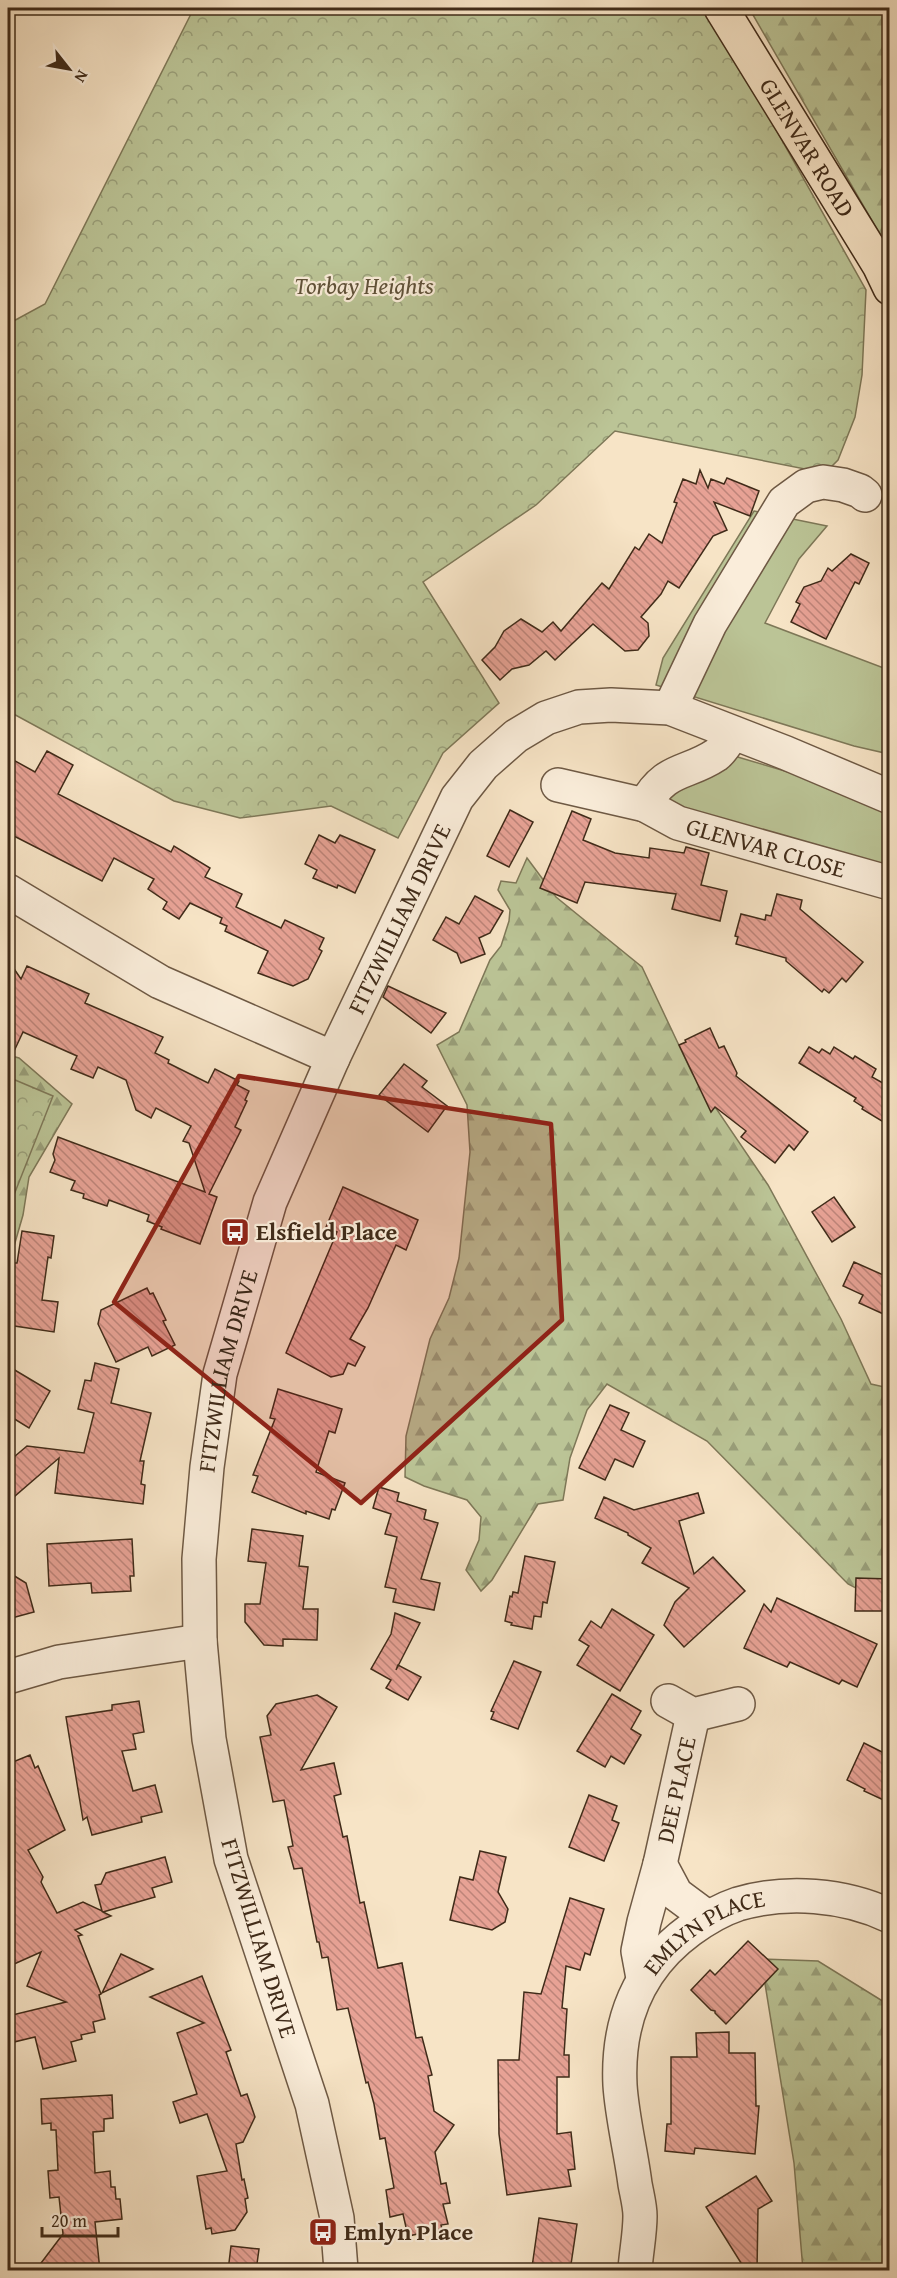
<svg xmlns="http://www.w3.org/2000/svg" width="897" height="2278" viewBox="0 0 897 2278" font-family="'Gentium Book Plus',serif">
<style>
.grass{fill:#bbc496;stroke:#7e7858;stroke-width:1.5}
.forest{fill:url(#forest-firs);stroke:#7e7858;stroke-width:1.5}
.park{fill:url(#park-crowns);stroke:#7e7858;stroke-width:1.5}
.building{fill:url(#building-back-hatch);stroke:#402b19;stroke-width:1.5}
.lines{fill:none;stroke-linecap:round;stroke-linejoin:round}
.minor-casing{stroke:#6e5944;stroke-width:36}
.major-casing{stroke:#402b19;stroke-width:36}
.minor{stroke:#faedda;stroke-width:33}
.major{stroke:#f7e4c6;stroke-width:33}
.marked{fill:#8f2418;fill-opacity:0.2;stroke:#8f2418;stroke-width:4.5;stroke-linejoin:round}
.labels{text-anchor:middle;stroke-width:4.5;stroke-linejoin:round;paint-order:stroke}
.street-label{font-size:24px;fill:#402b19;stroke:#faedda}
.park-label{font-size:24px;font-style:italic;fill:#5f5138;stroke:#faedda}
.poi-label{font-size:24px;font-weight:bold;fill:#402b19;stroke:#faedda;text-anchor:start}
</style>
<defs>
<pattern id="forest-firs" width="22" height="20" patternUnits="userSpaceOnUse" patternTransform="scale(1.5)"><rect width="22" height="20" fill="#bbc496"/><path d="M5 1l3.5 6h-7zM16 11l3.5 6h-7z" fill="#999f7a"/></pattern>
<pattern id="park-crowns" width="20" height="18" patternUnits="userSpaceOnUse" patternTransform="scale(1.5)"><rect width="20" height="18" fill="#bbc496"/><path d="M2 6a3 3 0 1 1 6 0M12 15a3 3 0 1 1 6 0" fill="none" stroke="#999f7a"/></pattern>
<pattern id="building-back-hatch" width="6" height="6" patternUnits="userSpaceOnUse" patternTransform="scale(1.5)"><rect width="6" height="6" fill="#e7a295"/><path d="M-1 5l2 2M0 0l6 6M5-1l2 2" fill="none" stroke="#bd8479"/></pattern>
</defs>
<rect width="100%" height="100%" fill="#f7e4c6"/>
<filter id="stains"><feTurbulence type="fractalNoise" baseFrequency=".00333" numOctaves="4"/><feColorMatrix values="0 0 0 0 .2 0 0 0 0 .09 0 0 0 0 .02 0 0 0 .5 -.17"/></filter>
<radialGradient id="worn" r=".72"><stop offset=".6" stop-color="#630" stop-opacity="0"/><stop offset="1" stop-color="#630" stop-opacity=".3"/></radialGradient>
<g class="grass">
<path d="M 754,511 L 827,526 L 799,559 L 765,623 L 889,670 L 889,754 L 854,746 L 656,685 L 663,658 Z"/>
<path d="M 731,755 L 852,791 L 889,804 L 889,874 L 658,805 Z"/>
</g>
<g class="forest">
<path d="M 749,8 L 889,8 L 889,246 L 886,245 Z"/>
<path d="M 527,858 L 556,897 L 642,967 L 692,1073 L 768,1185 L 841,1319 L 871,1384 L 889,1388 L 889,1605 L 848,1584 L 707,1441 L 607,1384 L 587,1410 L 570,1458 L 563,1500 L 538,1504 L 492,1580 L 481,1591 L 466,1570 L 479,1540 L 481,1517 L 467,1500 L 424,1486 L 405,1477 L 406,1436 L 430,1339 L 449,1298 L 459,1258 L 470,1152 L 467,1105 L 437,1045 L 459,1032 L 490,960 L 501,946 L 509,921 L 510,910 L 498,890 L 501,881 L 516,883 Z"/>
<path d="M 8,1055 L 19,1058 L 72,1104 L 29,1177 L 23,1215 L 8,1267 Z"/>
<path d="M 761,1959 L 818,1961 L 889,2005 L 889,2270 L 803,2270 L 794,2163 Z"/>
</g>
<g class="park">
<path d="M 194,8 L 702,8 L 751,85 L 866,290 L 862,375 L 855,417 L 838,460 L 825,473 L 615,431 L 536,505 L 423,582 L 499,703 L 443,753 L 398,838 L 331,806 L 240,818 L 174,801 L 8,711 L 8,324 L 45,304 Z"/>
<path d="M 8,1077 L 53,1096 L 8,1210 Z"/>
</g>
<g class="building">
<path d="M 700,470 L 708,488 L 711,479 L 724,484 L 727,478 L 759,491 L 750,516 L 714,502 L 727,530 L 713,536 L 679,588 L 668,581 L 661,594 L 641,617 L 648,623 L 649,636 L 638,650 L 625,651 L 593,624 L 555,660 L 546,651 L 529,665 L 512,669 L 500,680 L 482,660 L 495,647 L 504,631 L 521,619 L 542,632 L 553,622 L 561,631 L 602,583 L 609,589 L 635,547 L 639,550 L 649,534 L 662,543 L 677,503 L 674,502 L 683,479 L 696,484 Z"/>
<path d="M 851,554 L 869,563 L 859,584 L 855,582 L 826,639 L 791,622 L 800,604 L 796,602 L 804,587 L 821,581 L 828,568 L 832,571 Z"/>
<path d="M 47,751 L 73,765 L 58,794 L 171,852 L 174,846 L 210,868 L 205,877 L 242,894 L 236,907 L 281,928 L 285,920 L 324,938 L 319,949 L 322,951 L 308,979 L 293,986 L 258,973 L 268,951 L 225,931 L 227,926 L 220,923 L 222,918 L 190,903 L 179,919 L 163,909 L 167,902 L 148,889 L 154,879 L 114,858 L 102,881 L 8,833 L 8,757 L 35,772 Z"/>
<path d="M 510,810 L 533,822 L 509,867 L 487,856 Z"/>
<path d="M 572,811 L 591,819 L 583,840 L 615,853 L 649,858 L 650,848 L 684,853 L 686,847 L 709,853 L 701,885 L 727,891 L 720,921 L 672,909 L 676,894 L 585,882 L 577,903 L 540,888 Z"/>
<path d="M 319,835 L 335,843 L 340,835 L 375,850 L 355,893 L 338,885 L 337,888 L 313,878 L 317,870 L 305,864 Z"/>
<path d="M 777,894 L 802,900 L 800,909 L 863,962 L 846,982 L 842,978 L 829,993 L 824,989 L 822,992 L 786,961 L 786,958 L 736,944 L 738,937 L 735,936 L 741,914 L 765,920 L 766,915 L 771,916 Z"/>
<path d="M 475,896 L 503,911 L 490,933 L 479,938 L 485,954 L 461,963 L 457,953 L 433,940 L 446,917 L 459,924 Z"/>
<path d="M 8,960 L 21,979 L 27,966 L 89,994 L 85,1003 L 163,1037 L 155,1053 L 169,1060 L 168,1063 L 208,1083 L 215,1069 L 239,1081 L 237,1085 L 249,1091 L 245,1100 L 247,1101 L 235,1127 L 241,1130 L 209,1194 L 217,1197 L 200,1244 L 161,1229 L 162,1227 L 147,1221 L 149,1215 L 109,1200 L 107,1206 L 83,1198 L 84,1194 L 71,1190 L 75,1181 L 50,1172 L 55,1160 L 53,1154 L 58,1137 L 205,1192 L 189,1143 L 183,1141 L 191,1126 L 156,1108 L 151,1118 L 136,1110 L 126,1080 L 98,1067 L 93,1078 L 71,1069 L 77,1056 L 23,1032 L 8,1064 Z"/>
<path d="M 388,986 L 446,1013 L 431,1033 L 383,997 Z"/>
<path d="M 710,1028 L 719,1048 L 724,1046 L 737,1073 L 736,1076 L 808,1132 L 794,1150 L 789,1145 L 775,1163 L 741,1137 L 746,1131 L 715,1107 L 711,1112 L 679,1045 L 686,1042 L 685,1040 Z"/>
<path d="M 809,1047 L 819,1053 L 822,1049 L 830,1054 L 834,1047 L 853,1059 L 855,1056 L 876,1069 L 872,1077 L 890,1087 L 890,1126 L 862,1109 L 863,1107 L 854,1101 L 856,1098 L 799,1063 Z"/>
<path d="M 404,1064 L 427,1081 L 422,1087 L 447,1106 L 428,1132 L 379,1095 Z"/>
<path d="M 343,1187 L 418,1220 L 406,1250 L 396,1245 L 368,1308 L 350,1339 L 365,1347 L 355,1366 L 348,1363 L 343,1374 L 331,1377 L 286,1353 L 337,1232 L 326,1227 Z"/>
<path d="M 834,1197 L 855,1227 L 832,1242 L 812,1212 Z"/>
<path d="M 22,1231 L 54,1236 L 51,1258 L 48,1257 L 42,1300 L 58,1302 L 54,1332 L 8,1325 L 8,1290 L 11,1263 L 17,1263 Z"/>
<path d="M 854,1262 L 890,1278 L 890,1317 L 859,1303 L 863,1295 L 843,1286 Z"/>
<path d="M 147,1288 L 150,1294 L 153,1293 L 166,1320 L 163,1321 L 175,1345 L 152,1356 L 148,1347 L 116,1362 L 98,1324 L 101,1310 Z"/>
<path d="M 95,1363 L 119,1369 L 111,1403 L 151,1413 L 140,1461 L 144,1461 L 141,1484 L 145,1485 L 143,1504 L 55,1493 L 59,1458 L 8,1502 L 8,1462 L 27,1446 L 84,1453 L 94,1413 L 78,1409 L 85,1380 L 91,1381 Z"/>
<path d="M 8,1366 L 50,1391 L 29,1428 L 8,1415 Z"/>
<path d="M 278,1389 L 342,1409 L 335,1433 L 329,1431 L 316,1472 L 345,1483 L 335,1510 L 332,1509 L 329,1519 L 306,1511 L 306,1514 L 252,1492 L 258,1476 L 253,1475 L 275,1419 L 270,1418 Z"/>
<path d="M 610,1405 L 629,1413 L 621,1430 L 645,1441 L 633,1467 L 615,1459 L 605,1480 L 579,1468 Z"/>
<path d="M 379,1487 L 399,1493 L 397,1501 L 426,1510 L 424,1519 L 438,1523 L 421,1579 L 440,1583 L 434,1610 L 393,1602 L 396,1589 L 385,1587 L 397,1537 L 385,1534 L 391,1514 L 373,1508 Z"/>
<path d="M 698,1493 L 704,1513 L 679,1521 L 694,1574 L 713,1557 L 745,1591 L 684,1647 L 664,1625 L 675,1602 L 689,1588 L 642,1563 L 651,1548 L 628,1535 L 628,1533 L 595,1518 L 604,1497 L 634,1510 Z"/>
<path d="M 252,1529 L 303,1536 L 299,1566 L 308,1567 L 303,1609 L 318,1609 L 317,1640 L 283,1639 L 283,1646 L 264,1645 L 245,1622 L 245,1604 L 260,1604 L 266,1563 L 248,1561 Z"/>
<path d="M 132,1539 L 134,1576 L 130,1576 L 131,1591 L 92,1593 L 91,1583 L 49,1586 L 47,1544 Z"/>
<path d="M 525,1556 L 555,1562 L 547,1603 L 543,1602 L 541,1617 L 534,1616 L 532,1629 L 511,1625 L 512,1623 L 505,1621 L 510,1596 L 512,1597 L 513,1592 L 518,1593 Z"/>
<path d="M 8,1572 L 26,1583 L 34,1612 L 8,1619 Z"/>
<path d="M 856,1578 L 890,1579 L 890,1611 L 855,1611 Z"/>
<path d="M 777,1598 L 877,1644 L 857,1687 L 842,1680 L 839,1684 L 790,1662 L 787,1667 L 744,1648 L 764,1604 L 771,1612 Z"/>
<path d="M 612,1609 L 654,1635 L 620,1691 L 577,1665 L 589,1646 L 579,1640 L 591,1621 L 601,1628 Z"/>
<path d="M 395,1613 L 420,1623 L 396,1670 L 398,1665 L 421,1677 L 408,1700 L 386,1688 L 391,1680 L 371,1669 L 391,1634 Z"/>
<path d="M 514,1661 L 541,1672 L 518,1729 L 491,1719 L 494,1712 L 491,1711 Z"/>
<path d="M 612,1694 L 641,1711 L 631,1729 L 641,1735 L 624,1764 L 611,1756 L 605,1767 L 577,1751 Z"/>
<path d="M 317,1695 L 337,1707 L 301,1770 L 334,1763 L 341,1794 L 334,1796 L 343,1837 L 347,1836 L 360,1903 L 364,1902 L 378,1968 L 402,1963 L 416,2038 L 422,2037 L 432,2075 L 428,2076 L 434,2111 L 454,2125 L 435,2152 L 441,2184 L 446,2183 L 450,2203 L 443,2204 L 448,2224 L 441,2225 L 442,2229 L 408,2236 L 403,2214 L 390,2217 L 386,2190 L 394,2188 L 385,2138 L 380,2139 L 374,2104 L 368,2082 L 366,2083 L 348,2008 L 337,2010 L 328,1957 L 322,1958 L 319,1942 L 317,1942 L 302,1868 L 294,1869 L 288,1847 L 293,1846 L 284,1800 L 273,1802 L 260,1737 L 271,1735 L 267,1716 L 276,1704 Z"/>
<path d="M 139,1701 L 144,1732 L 133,1734 L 136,1749 L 122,1751 L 133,1791 L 155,1785 L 162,1812 L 141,1817 L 142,1822 L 92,1835 L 87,1817 L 83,1820 L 66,1717 L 112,1710 L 112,1705 Z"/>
<path d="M 864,1743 L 890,1756 L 890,1803 L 864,1791 L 865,1789 L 847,1780 Z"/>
<path d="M 30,1755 L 35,1768 L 38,1766 L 65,1830 L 28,1850 L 43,1877 L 41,1882 L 57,1913 L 83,1902 L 102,1911 L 95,1885 L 101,1884 L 106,1873 L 165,1857 L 172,1882 L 152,1888 L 155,1897 L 103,1912 L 111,1916 L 75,1930 L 82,1935 L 78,1936 L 101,1994 L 99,1995 L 105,2019 L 93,2022 L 95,2032 L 81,2035 L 82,2039 L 71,2042 L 76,2061 L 43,2069 L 35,2037 L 14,2042 L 8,2016 L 66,2002 L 27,1986 L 41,1952 L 12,1965 L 8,1953 L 8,1764 Z"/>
<path d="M 589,1795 L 617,1806 L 612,1820 L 619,1823 L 604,1861 L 569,1847 Z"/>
<path d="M 480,1851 L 506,1857 L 498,1892 L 508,1909 L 505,1922 L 492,1930 L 450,1920 L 460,1877 L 473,1880 Z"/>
<path d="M 570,1898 L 604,1909 L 590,1955 L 585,1953 L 580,1970 L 566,1966 L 562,2008 L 567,2009 L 564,2055 L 569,2055 L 569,2077 L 557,2077 L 557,2134 L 571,2132 L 575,2169 L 568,2170 L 571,2186 L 507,2195 L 499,2134 L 498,2060 L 519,2060 L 524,1992 L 541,1994 Z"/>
<path d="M 748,1941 L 778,1969 L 726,2024 L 715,2013 L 715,2011 L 711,2010 L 691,1990 L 710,1970 L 715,1975 Z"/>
<path d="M 121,1954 L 153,1969 L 102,1993 Z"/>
<path d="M 202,1976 L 231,2050 L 226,2052 L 241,2096 L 247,2094 L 255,2117 L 243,2142 L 236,2144 L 242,2180 L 244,2179 L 248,2198 L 245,2199 L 247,2212 L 235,2230 L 212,2234 L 211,2228 L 206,2229 L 197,2176 L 227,2171 L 207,2114 L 180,2123 L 173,2102 L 197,2094 L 177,2033 L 204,2023 L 150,1997 Z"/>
<path d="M 729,2032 L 729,2053 L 755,2053 L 756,2106 L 759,2106 L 755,2154 L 695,2148 L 694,2154 L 665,2151 L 667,2124 L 671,2124 L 671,2057 L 697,2057 L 696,2033 Z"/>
<path d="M 112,2095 L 113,2118 L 104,2119 L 104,2131 L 93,2132 L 95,2173 L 110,2171 L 111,2187 L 115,2187 L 116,2199 L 120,2199 L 122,2219 L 95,2222 L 100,2271 L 35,2271 L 63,2234 L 59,2197 L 50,2198 L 48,2171 L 58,2170 L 56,2130 L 51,2130 L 51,2123 L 42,2124 L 41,2099 Z"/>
<path d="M 756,2176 L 772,2201 L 758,2209 L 757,2271 L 746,2271 L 706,2207 Z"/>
<path d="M 539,2218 L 577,2224 L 570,2271 L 532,2267 Z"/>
<path d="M 231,2246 L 259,2249 L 256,2271 L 228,2271 Z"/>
</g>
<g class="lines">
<g class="minor-casing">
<g id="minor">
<path d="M 670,708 L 710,624 L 784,502 L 806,486 L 823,482 L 843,485 L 860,491 L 865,495"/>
<path id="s1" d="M 733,733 C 728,740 723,750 716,755 C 686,775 665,767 645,805 L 678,823 L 890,883"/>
<path d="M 558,785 L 645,805"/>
<path d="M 8,891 L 160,982 L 333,1058"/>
<path d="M 8,1677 L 59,1662 L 200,1641"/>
<path d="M 668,1701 L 693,1715 L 738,1704"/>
<path id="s2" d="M 660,1864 L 693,1715"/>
<path d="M 643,1978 L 638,1951 L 644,1922 L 660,1864 L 676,1894 L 707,1917"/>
<path id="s3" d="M 341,2270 L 337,2218 L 312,2104 L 231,1859 L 209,1739 L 200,1641 L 199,1559 L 207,1467 L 220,1374 L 270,1202 L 333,1058 L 457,798 L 483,765 L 516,736 L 546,718 L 579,707 L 611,705 L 670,708 L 786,753 L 890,797"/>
<path id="s4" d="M 635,2270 C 636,2253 640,2234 640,2216 C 640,2206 637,2195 635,2184 C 631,2152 622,2117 620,2085 C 617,2022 638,1968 690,1930 C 705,1919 720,1910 738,1904 C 786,1890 844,1894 890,1916"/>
</g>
</g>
<g class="major-casing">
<g id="major">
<path id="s5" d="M 721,8 L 879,265 L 890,288"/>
</g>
</g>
<use href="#minor" class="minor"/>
<use href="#major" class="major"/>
</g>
<path class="marked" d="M 239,1076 L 551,1124 L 562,1320 L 361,1503 L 114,1302 Z"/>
<defs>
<g id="bus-square" transform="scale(1.5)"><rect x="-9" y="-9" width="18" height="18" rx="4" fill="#8f2418" stroke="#faedda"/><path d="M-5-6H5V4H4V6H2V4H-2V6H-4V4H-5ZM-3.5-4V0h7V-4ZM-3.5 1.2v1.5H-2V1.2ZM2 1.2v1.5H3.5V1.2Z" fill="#fff"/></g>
</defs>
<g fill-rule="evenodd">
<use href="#bus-square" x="235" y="1232"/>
<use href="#bus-square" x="323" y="2232"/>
</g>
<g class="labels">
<g class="street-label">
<text dy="8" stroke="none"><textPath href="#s5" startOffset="164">GLENVAR ROAD</textPath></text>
<text dy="8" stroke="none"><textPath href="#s1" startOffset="246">GLENVAR CLOSE</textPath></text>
<text dy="8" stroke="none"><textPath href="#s3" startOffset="1406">FITZWILLIAM DRIVE</textPath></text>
<text dy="8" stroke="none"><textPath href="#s3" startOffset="920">FITZWILLIAM DRIVE</textPath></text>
<text dy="8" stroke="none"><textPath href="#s2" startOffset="76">DEE PLACE</textPath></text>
<text transform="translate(259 1938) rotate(73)" y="8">FITZWILLIAM DRIVE</text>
<text dy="8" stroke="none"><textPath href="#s4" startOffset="376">EMLYN PLACE</textPath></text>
</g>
<g class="park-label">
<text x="364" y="294">Torbay Heights</text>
</g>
<g class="poi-label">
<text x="256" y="1240">Elsfield Place</text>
<text x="344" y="2240">Emlyn Place</text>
</g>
</g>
<rect width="897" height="2278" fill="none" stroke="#f7e4c6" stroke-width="30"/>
<rect x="9" y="9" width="879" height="2260" fill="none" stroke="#402b19" stroke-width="3"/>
<rect x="15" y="15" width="867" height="2248" fill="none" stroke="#402b19" stroke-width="1.5"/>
<g transform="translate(69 69) rotate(121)" stroke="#faedda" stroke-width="4.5" paint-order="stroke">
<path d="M0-4.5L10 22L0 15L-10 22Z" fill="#402b19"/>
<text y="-9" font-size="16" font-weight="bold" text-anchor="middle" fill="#402b19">N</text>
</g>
<path d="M42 2227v9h76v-9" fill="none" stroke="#402b19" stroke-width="3"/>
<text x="51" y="2227" font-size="18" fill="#402b19" stroke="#faedda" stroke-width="4.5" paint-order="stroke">20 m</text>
<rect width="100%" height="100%" filter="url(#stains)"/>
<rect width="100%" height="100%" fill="url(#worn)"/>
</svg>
